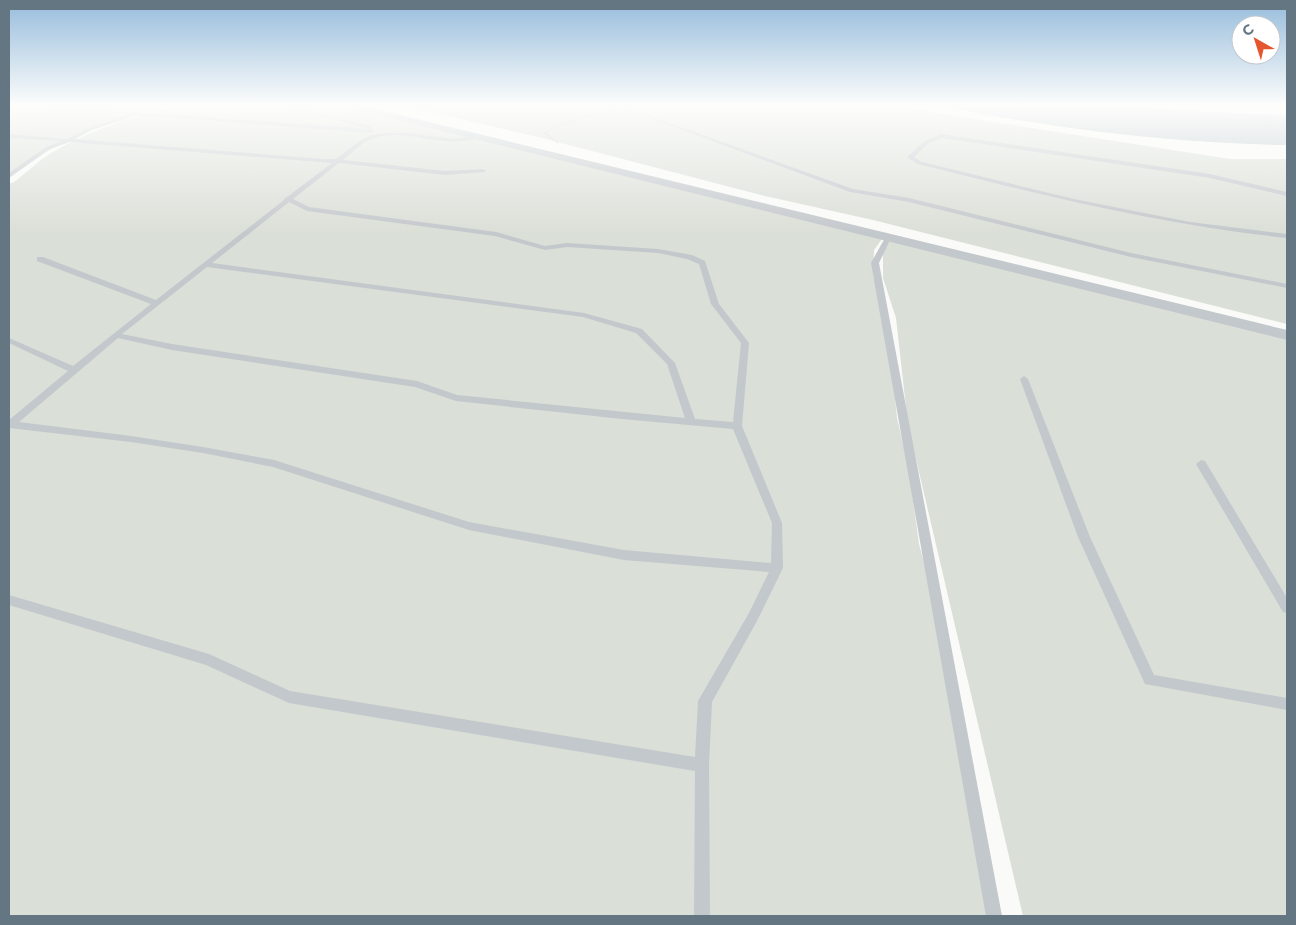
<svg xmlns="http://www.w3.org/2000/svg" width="1296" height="925" viewBox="0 0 1296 925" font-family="Montserrat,sans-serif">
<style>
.green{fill:#dadfd7}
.water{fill:#bbc7cb}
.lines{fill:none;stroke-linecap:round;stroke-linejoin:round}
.path{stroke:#bbbfc2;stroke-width:2;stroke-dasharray:1 1;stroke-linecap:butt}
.lane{fill:#c3c8cc;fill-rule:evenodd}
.street{fill:#c3c8cc;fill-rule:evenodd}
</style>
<rect width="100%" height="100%" fill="#fafaf8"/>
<g class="green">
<path d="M 9,105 L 167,105 C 110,119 58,142 9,174 Z"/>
<path d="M 178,105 L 343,105 L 885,235 L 874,250 L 873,275 L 884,311 L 889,337 L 897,418 L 908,465 L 919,544 L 941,624 L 969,802 L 1002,916 L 9,916 L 9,184 L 14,182 C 26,173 36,163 48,155 C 88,130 133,117 178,105 Z"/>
<path d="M 402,105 L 905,105 L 924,111 L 1230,159 L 1287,159 L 1287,324 L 873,220 L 765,196 L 542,138 Z"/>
<path d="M 892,237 L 1287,334 L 1287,916 L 1023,916 L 908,425 L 896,318 L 883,278 L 883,252 Z"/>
</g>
<path class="water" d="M 941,105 L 1118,105 L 1191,111 L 1287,115 L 1287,145 C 1210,144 1133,137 1057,126 C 1018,120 979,115 941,105 Z"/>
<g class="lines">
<path class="path" d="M 558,143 L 545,133 L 555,127 L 613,108"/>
<g class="lane">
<path d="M 17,105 L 34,105 L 372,129 L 375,131 L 372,133 L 139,115 L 92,130 L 75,139 L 324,159 L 336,159 L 361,140 L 372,135 L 385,133 L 408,133 L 454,139 L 480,134 L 483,136 L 482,137 C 443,151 408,127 375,138 C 362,142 353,152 343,160 L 445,171 L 483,169 L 486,171 L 485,172 L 445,175 L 339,163 L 293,199 L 309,207 L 496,232 L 545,246 L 567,243 L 658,249 L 692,255 L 705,261 L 719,304 L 749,343 L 742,426 L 782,523 L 783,568 L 757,621 L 712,702 L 709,765 L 710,916 L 694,916 L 695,771 L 289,703 L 206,665 L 9,605 L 9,595 L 209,654 L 290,691 L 695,757 L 698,701 L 749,613 L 769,572 L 624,560 L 469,530 L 273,467 L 203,453 L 131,442 L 9,428 L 9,420 L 68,371 L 9,343 L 9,338 L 73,366 L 151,304 L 37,261 L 37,257 L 43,257 L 156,300 L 284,200 L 285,198 L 287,197 L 332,163 L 70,142 L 50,149 L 9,178 L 9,173 L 46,147 L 61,141 L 9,138 L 9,134 L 67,139 L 88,128 L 130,114 L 19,106 ZM 289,202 L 307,211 L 495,236 L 545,250 L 567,247 L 658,253 L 687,259 L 699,264 L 711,304 L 741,343 L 733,422 L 695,419 L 675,363 L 642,329 L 584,313 L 212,263 ZM 207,267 L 583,317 L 636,333 L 667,364 L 685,418 L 457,395 L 417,381 L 172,344 L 122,334 ZM 118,338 L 172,350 L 415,387 L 456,401 L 622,419 L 733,429 L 772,523 L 771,563 L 624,550 L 469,522 L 274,460 L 203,447 L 131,436 L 19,422 Z"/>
<path d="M 165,105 L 171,105 L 148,112 L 145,110 Z"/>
<path d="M 281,105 L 287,105 L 373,127 L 370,129 Z"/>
<path d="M 620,105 L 853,189 L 909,198 L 1131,253 L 1287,284 L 1287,288 L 1131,257 L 909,202 L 850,192 L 620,107 Z"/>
<path d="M 941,134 L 1210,174 L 1287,192 L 1287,196 L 1210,178 L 942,138 L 929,143 L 914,157 L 922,162 L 1074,199 L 1190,222 L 1287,234 L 1287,238 C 1162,225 1040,195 918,164 L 908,158 L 908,156 L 925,141 Z"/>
<path d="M 889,234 L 892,236 L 879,263 L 1002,916 L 986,916 L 871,263 L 886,236 Z"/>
<path d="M 1024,376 L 1028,379 L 1090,537 L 1154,675 L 1287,698 L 1287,710 L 1145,684 L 1078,537 L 1020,379 Z"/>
<path d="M 1201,460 L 1205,461 L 1287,598 L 1287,613 L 1283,612 L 1196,464 Z"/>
</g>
<path class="street" d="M 344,105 L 359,105 L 1287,330 L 1287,340 L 345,107 Z"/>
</g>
<linearGradient id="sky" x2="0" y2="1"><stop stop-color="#96bcdc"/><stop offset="0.45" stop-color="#fdfdfc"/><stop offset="1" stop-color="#fdfdfc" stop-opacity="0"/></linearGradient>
<rect width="1296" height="234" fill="url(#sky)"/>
<rect width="1296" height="925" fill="none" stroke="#657683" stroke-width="20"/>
<g transform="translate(1256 40) rotate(321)"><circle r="24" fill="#ffffff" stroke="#c1c8cd"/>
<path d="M0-4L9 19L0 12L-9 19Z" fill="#e4572e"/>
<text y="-8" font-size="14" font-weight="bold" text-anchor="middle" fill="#657683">С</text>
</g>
</svg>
